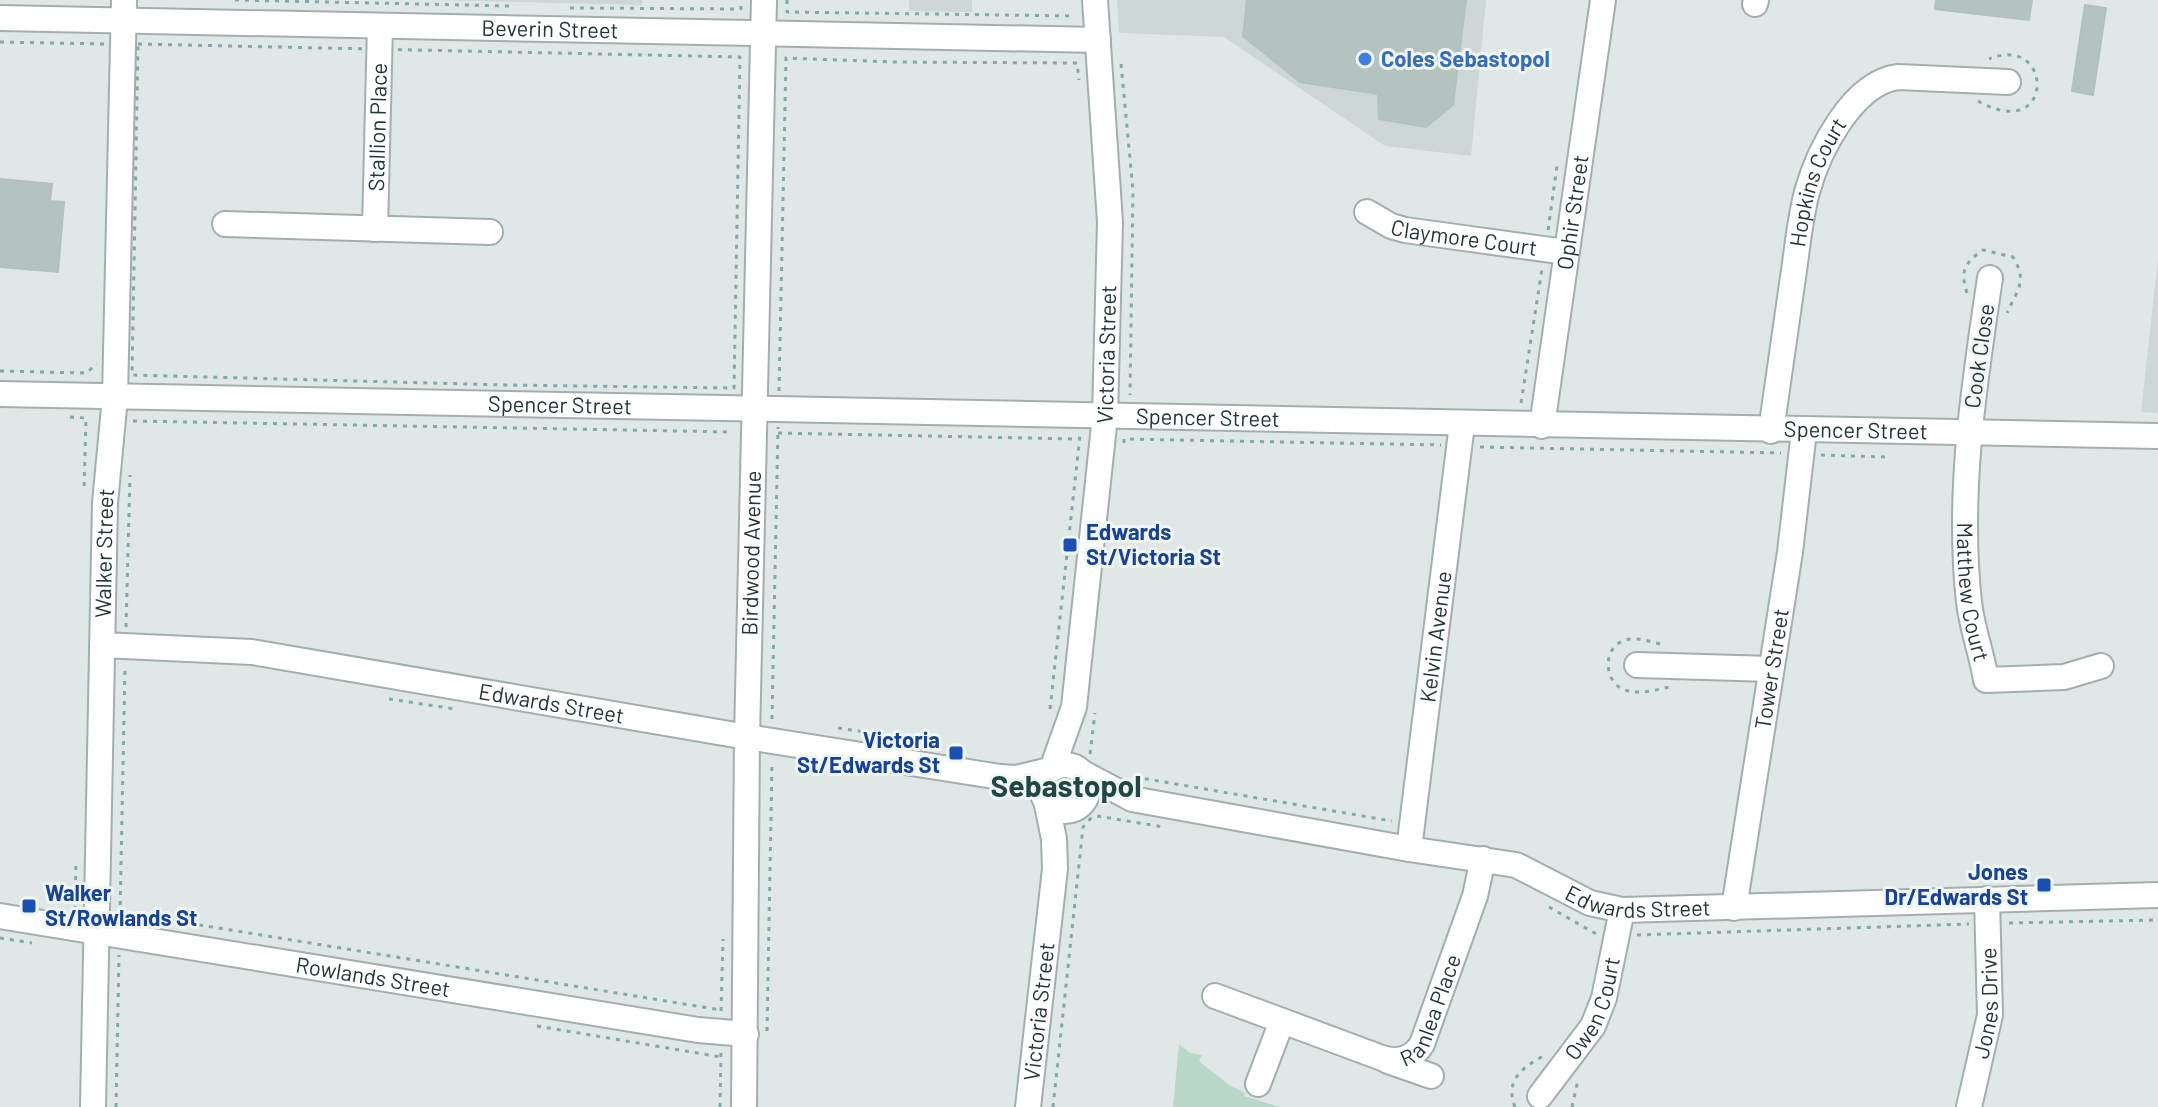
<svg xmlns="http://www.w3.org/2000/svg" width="2158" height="1107" viewBox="0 0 2158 1107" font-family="Barlow,sans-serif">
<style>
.built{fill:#cdd8d6}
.green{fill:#bad8c9}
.building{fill:#b5c3c0;stroke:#b2c1bf;stroke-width:2}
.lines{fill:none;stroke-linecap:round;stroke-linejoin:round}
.minor-casing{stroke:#a3afae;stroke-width:28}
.path{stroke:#83a9a6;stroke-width:3;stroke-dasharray:4 6;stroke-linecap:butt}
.minor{stroke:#fff;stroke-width:24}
.shop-dot{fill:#3f7fe0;stroke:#eff6f4;stroke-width:3}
.transit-dot{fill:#1a4fb4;stroke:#eff6f4;stroke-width:3}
.labels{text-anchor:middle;stroke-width:6;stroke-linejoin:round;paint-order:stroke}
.street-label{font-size:22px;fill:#223636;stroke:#eff6f4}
.shop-label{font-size:22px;font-weight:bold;fill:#366cbe;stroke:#eff6f4;text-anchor:start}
.transit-label{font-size:22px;font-weight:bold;fill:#164399;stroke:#eff6f4;text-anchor:start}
.district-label{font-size:30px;font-weight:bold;fill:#204646;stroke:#eff6f4}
</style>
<rect width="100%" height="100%" fill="#dfe8e6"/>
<g class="built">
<path d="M 433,0 L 642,0 L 642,5 Z"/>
<path d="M 909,0 L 972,0 L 972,12 L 909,11 Z"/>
<path d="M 1117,0 L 1486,0 L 1471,156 L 1385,146 L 1224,37 L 1119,33 Z"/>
<path d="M 2158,260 L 2158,413 L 2141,412 L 2143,394 Z"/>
</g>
<path class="green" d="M 1179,1044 L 1190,1053 L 1202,1055 L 1199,1061 L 1229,1085 L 1245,1093 L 1244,1096 L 1280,1107 L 1173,1107 Z"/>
<g class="building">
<path d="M 1247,0 L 1466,0 L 1453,105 L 1426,127 L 1379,119 L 1378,94 L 1300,82 L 1243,36 Z"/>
<path d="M 1936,0 L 2032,0 L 2029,20 L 1935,9 Z"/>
<path d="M 2085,5 L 2106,8 L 2093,95 L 2072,91 Z"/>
<path d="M 0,179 L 52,184 L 50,201 L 64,202 L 58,272 L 0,267 Z"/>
</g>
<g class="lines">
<g class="minor-casing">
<g id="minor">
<path d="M 1755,4 L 1756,0"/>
<path id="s1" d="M 0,18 L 1098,40"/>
<path id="s2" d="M 1367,212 L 1391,226 L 1405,230 L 1566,252"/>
<path d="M 225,224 L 490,232"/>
<path id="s3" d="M 375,229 L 380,26"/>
<path id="s4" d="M 1990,278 C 1974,385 1957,494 1969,602 C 1972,629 1982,654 1986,680 L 2064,677 L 2101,666"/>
<path id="s5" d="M 0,394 L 2158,436"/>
<path id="s6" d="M 1542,426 L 1603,0"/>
<path id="s7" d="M 1771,431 C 1778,382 1785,333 1792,284 C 1797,253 1799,222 1807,192 C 1818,152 1852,83 1898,77 L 2008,82"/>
<path id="s8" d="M 102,645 L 252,652 L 747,737 L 1000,777 L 1016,778 L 1050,770"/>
<path d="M 1637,665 L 1771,669"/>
<circle cx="1065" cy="788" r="23"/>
<path id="s9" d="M 1052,769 L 1074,707 L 1105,416 L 1110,222 L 1095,0"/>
<path id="s10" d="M 1083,773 L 1132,799 L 1409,849 L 1516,865 L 1590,903 L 1622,910 L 2158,895"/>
<path id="s11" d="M 1409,849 L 1462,424"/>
<path id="s12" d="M 1734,908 L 1790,552 L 1804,431"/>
<path id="s13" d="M 0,916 L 698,1030 L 746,1034"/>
<path id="s14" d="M 1215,996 L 1382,1058 C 1397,1063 1413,1059 1422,1044 L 1475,896 L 1483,859"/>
<path d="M 1388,1061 L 1431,1076"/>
<path d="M 1258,1084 L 1282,1021"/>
<path id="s15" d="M 1540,1096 L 1593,1026 L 1604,998 L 1622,910"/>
<path id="s16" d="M 93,1107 L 105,503 L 115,397 L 124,0"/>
<path id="s17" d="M 744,1107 L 747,737 L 764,0"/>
<path id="s18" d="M 1028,1107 L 1055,869 L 1054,839 L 1046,800"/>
<path id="s19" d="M 1969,1107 L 1990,1015 L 1987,899"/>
</g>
</g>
<g class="path">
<path d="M 235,0 L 510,6"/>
<path d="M 787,0 L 787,12 L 1075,16"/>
<path d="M 570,8 L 741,9 L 741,0"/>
<path d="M 0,42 L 104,44"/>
<path d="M 138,44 L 740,57 L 734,388 L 505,385 L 132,375 Z"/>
<path d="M 1121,64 L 1133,190 L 1130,395"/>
<path d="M 1978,101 C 2056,145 2054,32 1989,59"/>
<path d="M 1548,230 L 1557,166"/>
<path d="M 1967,293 C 1960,271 1964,263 1983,250 L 2013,257 C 2028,282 2017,290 2007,313"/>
<path d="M 0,371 L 86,373 L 97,364"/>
<path d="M 779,391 L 786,58 L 893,62 L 1077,63 L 1079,80"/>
<path d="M 1521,403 L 1542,269"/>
<path d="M 70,417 L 86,418 L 84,490"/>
<path d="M 133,421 L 733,432"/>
<path d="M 778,433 L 1078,439"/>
<path d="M 1124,443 L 1124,439 L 1441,445"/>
<path d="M 1480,447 L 1781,453"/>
<path d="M 1821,455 L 1885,457"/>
<path d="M 126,627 L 130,475"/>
<path d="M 1660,644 C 1648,641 1635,636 1623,641 C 1602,649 1604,683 1625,690 C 1639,695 1656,690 1669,687"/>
<path d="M 389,699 L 455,709"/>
<path d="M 1050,709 L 1080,435"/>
<path d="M 772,719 L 778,427"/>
<path d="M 838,728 L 878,734"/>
<path d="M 1090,754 L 1095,713"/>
<path d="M 1135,777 L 1392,821"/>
<path d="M 1549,907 L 1598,935"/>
<path d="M 75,910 L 76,862"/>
<path d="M 120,912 L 721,1010"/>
<path d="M 120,915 L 125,667"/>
<path d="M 2009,923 L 2158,920"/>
<path d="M 1637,935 L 1969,924"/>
<path d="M 0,938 L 32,943"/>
<path d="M 721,1011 L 723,939"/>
<path d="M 537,1026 L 721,1057"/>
<path d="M 767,1031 L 772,763"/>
<path d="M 116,1107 L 119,955"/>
<path d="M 720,1107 L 721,1051"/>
<path d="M 1053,1107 L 1083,827 L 1090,819 L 1097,816 L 1164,827"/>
<path d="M 1515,1107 C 1504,1079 1524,1067 1545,1055"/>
<path d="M 1572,1107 L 1578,1080"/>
</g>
<use href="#minor" class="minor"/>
</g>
<circle class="shop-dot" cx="1365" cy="59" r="8"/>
<g class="transit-dot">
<rect x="1062" y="537" width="16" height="16" rx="4"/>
<rect x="948" y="745" width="16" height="16" rx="4"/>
<rect x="2036" y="877" width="16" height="16" rx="4"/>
<rect x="21" y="898" width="16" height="16" rx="4"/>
</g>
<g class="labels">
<g class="street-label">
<text dy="8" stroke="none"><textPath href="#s1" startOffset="550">Beverin Street</textPath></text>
<text dy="8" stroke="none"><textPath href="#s3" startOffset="102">Stallion Place</textPath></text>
<text dy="8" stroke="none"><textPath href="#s7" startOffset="254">Hopkins Court</textPath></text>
<text dy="8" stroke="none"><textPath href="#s6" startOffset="216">Ophir Street</textPath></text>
<text dy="8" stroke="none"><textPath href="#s2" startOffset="102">Claymore Court</textPath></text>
<text dy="8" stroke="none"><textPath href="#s9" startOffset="420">Victoria Street</textPath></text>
<text transform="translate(1979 356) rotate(-82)" y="8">Cook Close</text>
<text dy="8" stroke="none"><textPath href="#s5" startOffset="560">Spencer Street</textPath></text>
<text dy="8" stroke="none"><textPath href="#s5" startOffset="1208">Spencer Street</textPath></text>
<text dy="8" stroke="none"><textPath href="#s5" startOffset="1856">Spencer Street</textPath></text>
<text dy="8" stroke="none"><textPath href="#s16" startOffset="554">Walker Street</textPath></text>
<text dy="8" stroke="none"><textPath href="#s17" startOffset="554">Birdwood Avenue</textPath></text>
<text dy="8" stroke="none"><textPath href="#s4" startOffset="316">Matthew Court</textPath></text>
<text dy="8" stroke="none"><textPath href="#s11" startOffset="214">Kelvin Avenue</textPath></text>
<text dy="8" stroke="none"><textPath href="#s12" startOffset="242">Tower Street</textPath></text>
<text dy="8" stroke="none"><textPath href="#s8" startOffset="454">Edwards Street</textPath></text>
<text dy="8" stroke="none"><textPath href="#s10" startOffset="576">Edwards Street</textPath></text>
<text dy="8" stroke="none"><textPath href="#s13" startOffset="378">Rowlands Street</textPath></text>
<text dy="8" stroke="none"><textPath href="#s14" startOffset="258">Ranlea Place</textPath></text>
<text dy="8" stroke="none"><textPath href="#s19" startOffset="106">Jones Drive</textPath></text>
<text dy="8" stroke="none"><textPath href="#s15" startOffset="104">Owen Court</textPath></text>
<text dy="8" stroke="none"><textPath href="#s18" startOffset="96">Victoria Street</textPath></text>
</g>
<g class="shop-label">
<text x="1381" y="67">Coles Sebastopol</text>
</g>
<g class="transit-label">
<text x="1086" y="540">Edwards<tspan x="1086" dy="25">St/Victoria St</tspan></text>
<text x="940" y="748" text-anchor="end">Victoria<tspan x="940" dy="25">St/Edwards St</tspan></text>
<text x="2028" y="880" text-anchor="end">Jones<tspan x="2028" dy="25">Dr/Edwards St</tspan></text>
<text x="45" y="901">Walker<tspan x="45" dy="25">St/Rowlands St</tspan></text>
</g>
<g class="district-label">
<text x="1066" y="797">Sebastopol</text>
</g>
</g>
</svg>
